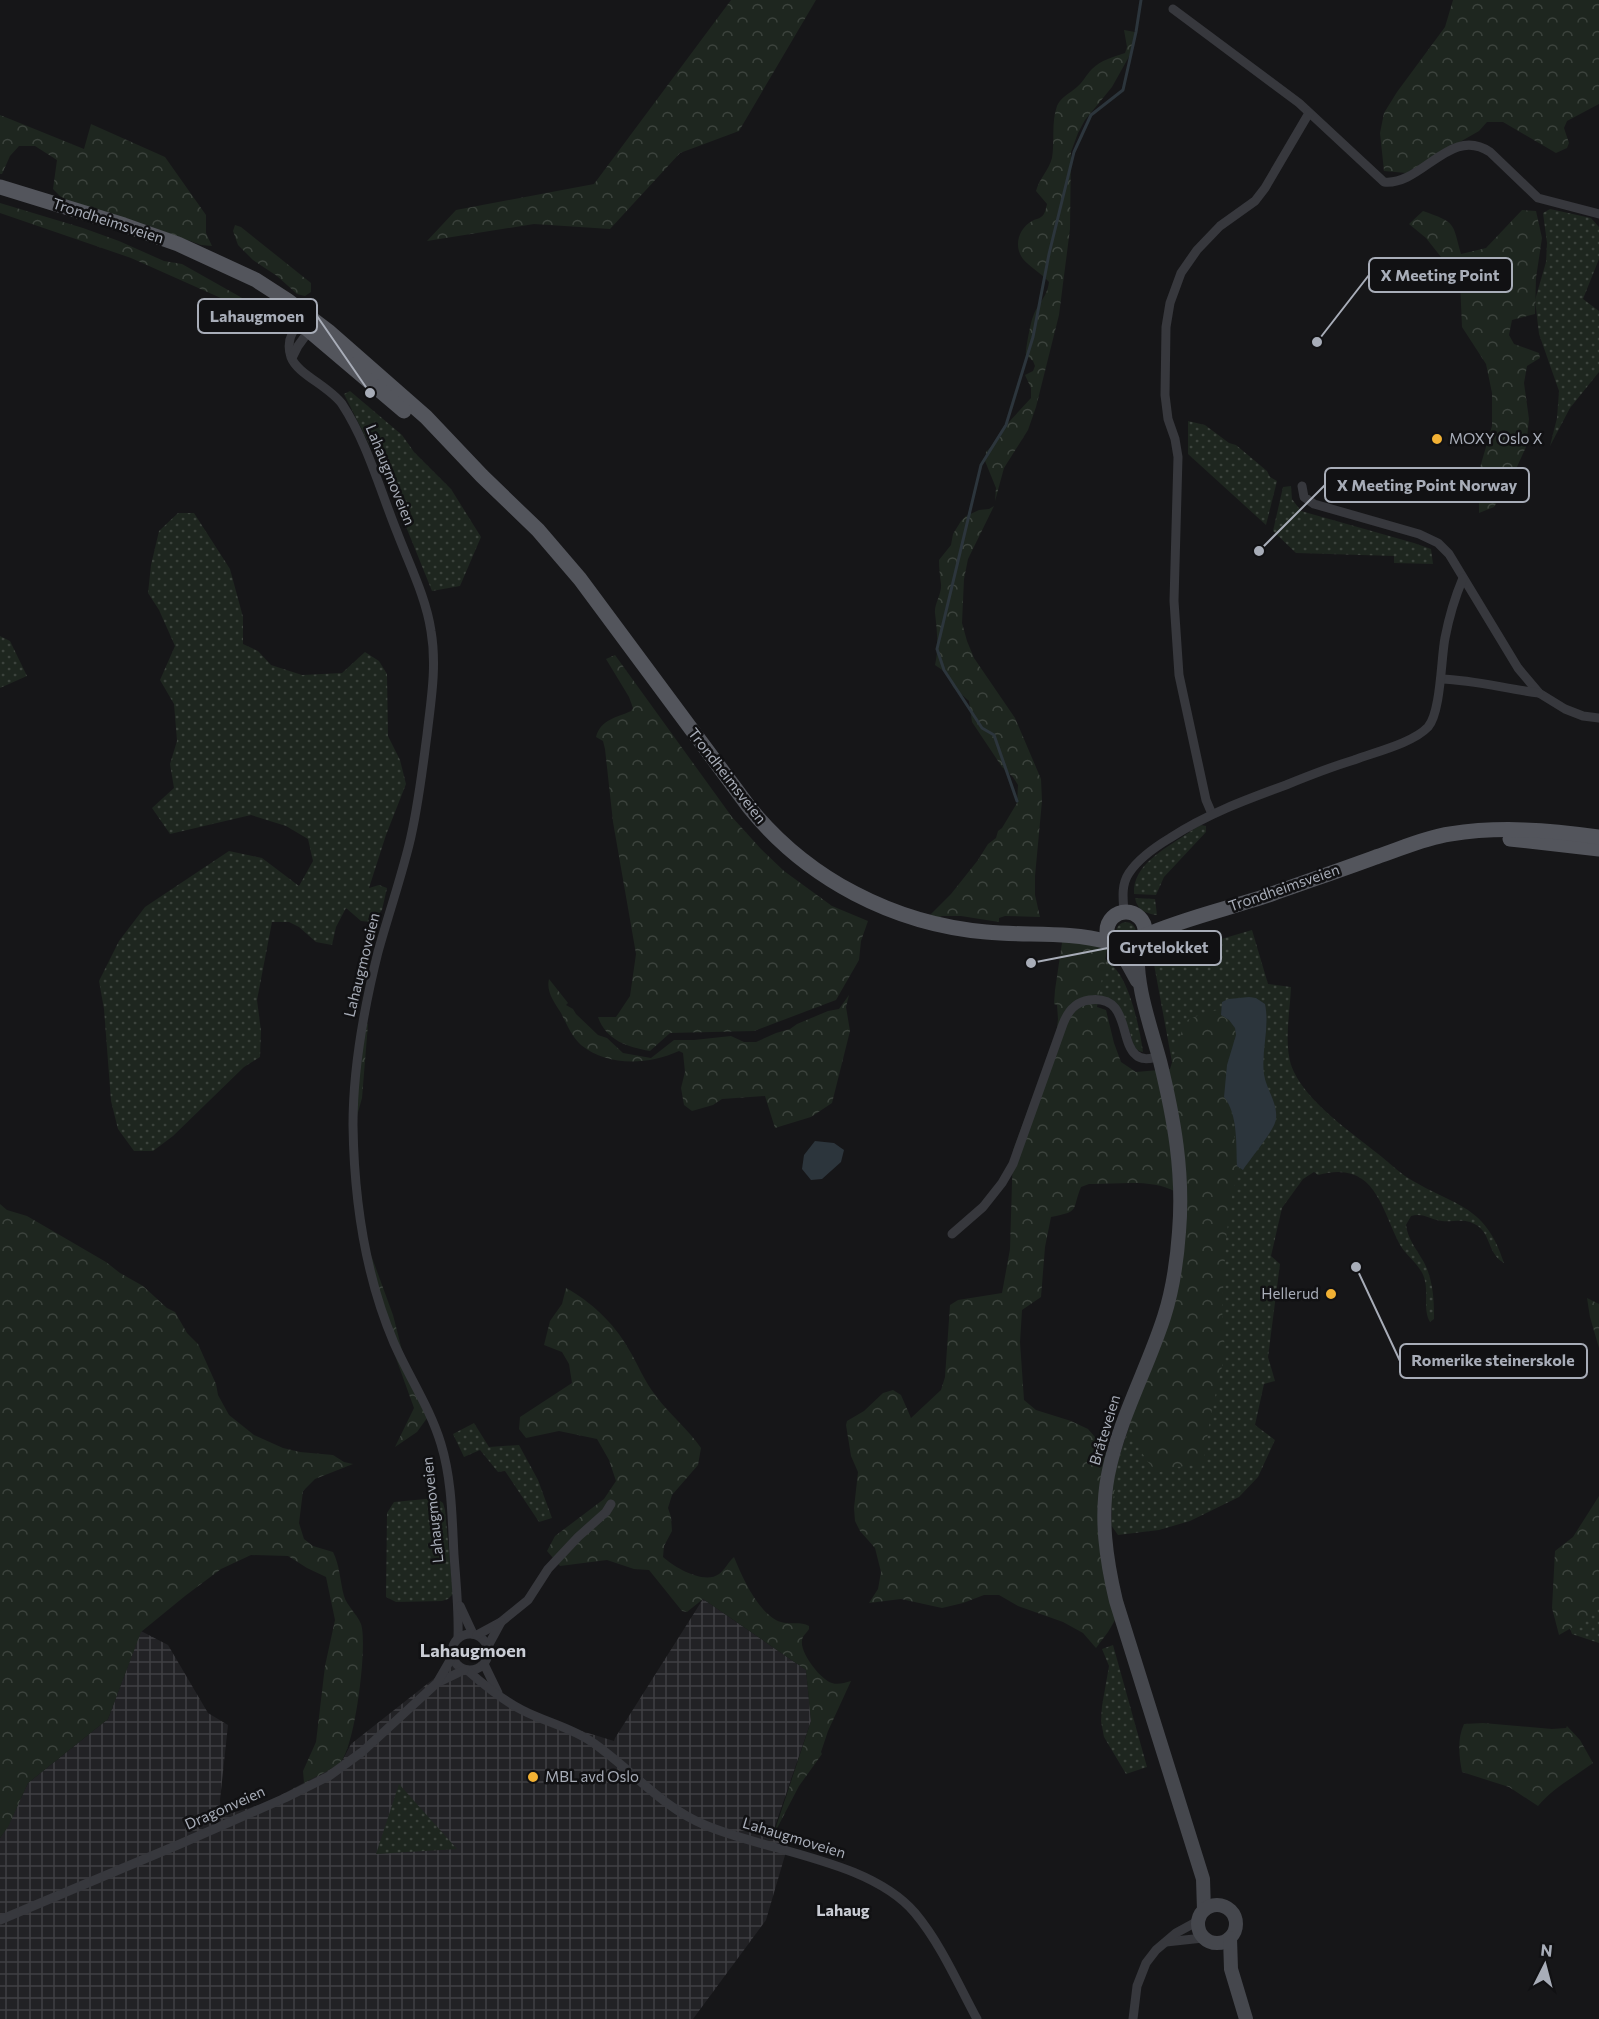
<svg xmlns="http://www.w3.org/2000/svg" width="1599" height="2019" viewBox="0 0 1599 2019" font-family="Commissioner,sans-serif">
<style>
.industrial{fill:url(#industrial-grid)}
.grass{fill:url(#grass-dots)}
.forest{fill:url(#forest-crowns)}
.water{fill:#2c353c}
.lines{fill:none;stroke-linecap:round;stroke-linejoin:round}
.stream{stroke:#2c353c;stroke-width:3}
.street{stroke:#37383d;stroke-width:9}
.secondary{stroke:#45474d;stroke-width:14}
.primary{stroke:#53555c;stroke-width:15}
.poi-dot{fill:#f2b134;stroke:#111113;stroke-width:2}
.labels{text-anchor:middle;stroke-width:5;stroke-linejoin:round;paint-order:stroke}
.street-label{font-size:15px;fill:#a8adb8;stroke:#111113}
.poi-label{font-size:15px;fill:#a8adb8;stroke:#111113;text-anchor:start}
.neighbourhood-label{font-size:16px;font-weight:bold;fill:#c9ccd4;stroke:#111113}
.quarter-label{font-size:18px;font-weight:bold;fill:#c9ccd4;stroke:#111113}
.leader{fill:none;stroke:#a8adb8;stroke-width:2}
.callout-dot{fill:#a8adb8;stroke:#111113;stroke-width:2}
.callout{fill:#111113;stroke:#a8adb8;stroke-width:2}
.callout-label{font-size:16px;text-anchor:middle;font-weight:bold;fill:#a8adb8}
</style>
<defs>
<pattern id="industrial-grid" width="8" height="8" patternUnits="userSpaceOnUse" patternTransform="scale(1.5)"><rect width="8" height="8" fill="#222225"/><path d="M0 4h8M4 0v8" fill="none" stroke="#3f3f43"/></pattern>
<pattern id="grass-dots" width="8" height="8" patternUnits="userSpaceOnUse" patternTransform="scale(1.5)"><rect width="8" height="8" fill="#1e261f"/><path d="M2 2h.1M6 6h.1" fill="none" stroke="#3c433d" stroke-width="1.8" stroke-linecap="round"/></pattern>
<pattern id="forest-crowns" width="20" height="18" patternUnits="userSpaceOnUse" patternTransform="scale(1.5)"><rect width="20" height="18" fill="#1e261f"/><path d="M2 6a3 3 0 1 1 6 0M12 15a3 3 0 1 1 6 0" fill="none" stroke="#3c433d"/></pattern>
</defs>
<rect width="100%" height="100%" fill="#161618"/>
<path class="industrial" d="M 703,1599 L 806,1670 L 811,1721 L 771,1838 L 788,1845 L 766,1920 L 693,2019 L 0,2019 L 0,1838 L 8,1826 L 28,1783 L 108,1719 L 141,1631 L 168,1645 L 208,1713 L 228,1725 L 220,1800 L 221,1816 L 266,1803 L 341,1763 L 351,1744 L 455,1662 L 503,1700 L 575,1729 L 614,1741 L 615,1738 Z"/>
<g class="grass">
<path d="M 1550,209 L 1591,218 L 1599,227 L 1599,259 L 1583,299 L 1599,311 L 1599,372 L 1570,408 L 1550,446 L 1557,418 L 1559,391 L 1539,334 L 1535,300 L 1546,262 L 1547,243 L 1543,213 Z"/>
<path d="M 350,391 L 402,435 L 414,452 L 451,489 L 481,537 L 460,586 L 432,591 L 388,482 L 344,394 Z"/>
<path d="M 1188,421 L 1205,425 L 1229,443 L 1236,445 L 1267,471 L 1270,477 L 1277,481 L 1266,525 L 1188,454 Z"/>
<path d="M 1291,486 L 1292,499 L 1301,511 L 1414,543 L 1431,549 L 1433,564 L 1394,563 L 1394,556 L 1296,553 L 1273,531 L 1283,487 Z"/>
<path d="M 178,513 L 194,513 L 230,569 L 243,617 L 243,644 L 258,651 L 271,665 L 302,675 L 342,673 L 365,652 L 379,661 L 387,674 L 388,736 L 400,760 L 406,784 L 386,835 L 369,888 L 379,885 L 387,888 L 382,910 L 371,922 L 361,921 L 346,908 L 336,927 L 332,945 L 316,942 L 299,927 L 289,922 L 272,922 L 257,1000 L 261,1031 L 260,1057 L 244,1067 L 173,1136 L 153,1151 L 134,1151 L 118,1129 L 111,1101 L 104,1009 L 99,981 L 119,941 L 145,907 L 229,851 L 262,858 L 299,886 L 313,861 L 308,839 L 286,826 L 251,815 L 170,834 L 152,808 L 174,788 L 170,764 L 177,741 L 174,704 L 160,680 L 175,646 L 159,610 L 148,593 L 151,565 L 159,531 Z"/>
<path d="M 0,636 L 10,641 L 27,676 L 0,688 Z"/>
<path d="M 1201,825 L 1206,826 L 1206,832 L 1164,877 L 1156,895 L 1134,894 C 1132,865 1165,849 1185,835 C 1190,832 1195,828 1201,825 Z"/>
<path d="M 1135,898 L 1155,899 L 1157,915 C 1146,914 1137,910 1135,898 Z"/>
<circle cx="1126" cy="932" r="10"/>
<path d="M 1252,930 L 1268,984 L 1291,987 C 1290,1012 1284,1041 1291,1065 C 1303,1099 1346,1128 1373,1150 C 1384,1158 1394,1168 1405,1176 C 1451,1206 1485,1202 1504,1263 C 1485,1252 1493,1230 1470,1222 C 1462,1219 1451,1222 1442,1221 C 1431,1220 1423,1212 1411,1216 L 1406,1225 C 1408,1239 1415,1247 1422,1259 C 1432,1275 1434,1296 1434,1314 L 1434,1319 L 1430,1322 C 1423,1310 1428,1294 1425,1281 C 1422,1265 1406,1257 1399,1243 C 1380,1205 1374,1160 1318,1175 L 1314,1172 L 1303,1179 L 1282,1208 L 1271,1256 L 1280,1264 L 1268,1357 L 1275,1381 L 1264,1384 L 1255,1425 L 1275,1440 L 1258,1477 L 1239,1497 L 1190,1521 L 1159,1530 L 1118,1535 L 1111,1525 L 1114,1472 L 1136,1406 L 1173,1315 L 1177,1089 L 1153,959 Z"/>
<path d="M 1100,955 C 1108,961 1115,967 1120,975 C 1132,994 1140,1030 1143,1052 C 1130,1050 1133,1035 1127,1026 C 1116,1009 1087,986 1072,972 Z"/>
<path d="M 474,1423 L 489,1447 L 519,1445 L 538,1480 L 552,1518 L 539,1522 L 505,1471 L 498,1472 L 480,1450 L 464,1457 L 453,1434 Z"/>
<path d="M 436,1498 L 443,1503 L 445,1510 L 453,1594 L 448,1599 L 442,1601 L 396,1602 L 386,1597 L 387,1513 L 394,1502 Z"/>
<path d="M 1599,1512 L 1599,1643 L 1572,1634 L 1564,1613 Z"/>
<path d="M 1113,1645 L 1147,1767 L 1126,1774 L 1104,1737 L 1101,1721 L 1102,1706 L 1109,1666 L 1102,1649 Z"/>
<path d="M 399,1784 L 457,1849 L 376,1854 Z"/>
</g>
<g class="forest">
<path d="M 731,0 L 816,0 L 739,131 L 680,153 L 610,229 L 534,224 L 427,241 L 456,210 L 594,184 Z"/>
<path d="M 1453,0 L 1599,0 L 1599,104 L 1567,121 L 1564,128 L 1569,143 L 1567,148 L 1556,153 L 1503,122 L 1487,122 L 1479,131 L 1406,173 L 1384,171 L 1380,133 L 1384,113 L 1397,92 L 1445,27 Z"/>
<path d="M 1124,30 L 1135,32 L 1131,53 L 1112,87 L 1085,120 L 1078,133 L 1071,152 L 1070,229 L 1059,315 L 1036,407 L 1028,430 L 1004,468 L 995,501 L 996,488 L 985,461 L 986,452 L 1000,437 L 1008,423 L 1031,398 L 1031,388 L 1025,375 L 1033,371 L 1035,366 L 1033,361 L 1026,355 C 1025,352 1031,320 1033,317 C 1038,302 1047,298 1049,282 C 1041,273 1030,267 1023,259 C 1013,246 1019,228 1032,221 C 1035,219 1039,219 1041,217 C 1045,215 1046,208 1047,204 L 1036,191 C 1039,179 1049,170 1052,158 C 1055,141 1051,123 1057,106 C 1060,98 1070,93 1077,87 C 1083,82 1086,75 1092,69 C 1101,60 1113,57 1125,53 L 1127,47 Z"/>
<path d="M 0,115 L 84,149 L 91,124 L 165,157 L 206,215 L 206,233 L 212,246 L 201,245 L 144,224 L 63,199 L 53,189 L 57,160 L 35,146 L 19,146 L 10,156 L 2,174 L 0,174 Z"/>
<path d="M 0,203 L 83,228 L 119,241 L 164,261 L 182,264 L 258,307 L 255,311 L 241,307 L 131,258 L 0,213 Z"/>
<path d="M 1522,210 L 1536,211 L 1542,238 L 1536,278 L 1535,314 L 1512,320 L 1509,335 L 1514,344 L 1539,353 L 1540,358 L 1527,366 L 1524,383 L 1529,419 L 1526,447 L 1511,480 L 1494,507 L 1479,513 L 1479,471 L 1492,426 L 1492,393 L 1486,364 L 1462,327 L 1460,281 L 1426,238 L 1409,224 L 1423,211 C 1456,223 1452,221 1461,254 L 1486,248 Z"/>
<path d="M 235,225 L 241,227 L 311,283 L 311,292 L 305,296 L 297,294 L 277,276 L 253,260 L 238,245 L 233,231 Z"/>
<path d="M 994,506 L 968,559 L 964,579 L 962,623 L 967,641 L 974,658 L 1015,718 L 1041,779 L 1042,801 L 1035,876 L 1035,895 L 1040,917 L 1005,916 L 999,918 L 999,922 L 961,916 L 942,916 L 926,925 L 926,919 L 951,894 L 978,860 L 988,844 L 996,838 L 998,831 L 1002,828 L 1017,803 L 1018,785 L 1013,777 L 1002,767 L 972,722 L 969,701 L 953,687 L 948,674 L 935,665 C 939,648 937,631 935,613 C 934,604 942,594 941,584 C 940,576 939,569 939,560 L 951,545 L 953,534 L 961,521 L 966,516 L 979,510 L 989,509 Z"/>
<path d="M 615,655 L 732,817 L 761,849 L 784,871 L 832,906 L 868,921 L 861,941 L 859,960 L 836,1000 L 754,1031 L 670,1033 L 650,1051 C 627,1047 606,1040 598,1017 L 616,1017 L 630,996 L 636,954 L 613,822 L 605,749 L 603,741 L 596,737 C 601,719 616,718 631,711 L 633,708 L 629,697 L 606,659 Z"/>
<path d="M 1063,936 L 1109,938 L 1097,1007 L 1106,1010 L 1114,1043 L 1121,1062 L 1136,1072 L 1170,1069 L 1185,1021 L 1202,1014 L 1221,1009 L 1221,1015 L 1229,1020 L 1235,1028 L 1236,1035 L 1227,1065 L 1229,1105 L 1239,1168 L 1231,1200 L 1226,1239 L 1222,1309 L 1225,1353 L 1211,1414 L 1203,1464 L 1177,1467 L 1157,1473 C 1142,1455 1135,1443 1129,1420 L 1167,1313 L 1176,1192 C 1151,1178 1116,1185 1089,1184 L 1081,1187 C 1071,1211 1081,1211 1051,1217 L 1045,1247 L 1041,1297 L 1022,1310 L 1020,1342 L 1024,1400 L 1036,1410 L 1071,1421 L 1088,1429 L 1100,1443 L 1109,1460 L 1116,1483 L 1109,1523 L 1114,1566 L 1124,1605 L 1108,1632 L 1096,1648 L 1083,1633 L 1063,1622 L 1018,1606 L 999,1595 L 984,1595 L 963,1603 L 942,1608 L 901,1599 L 869,1603 L 878,1589 L 881,1572 L 875,1548 L 860,1531 L 855,1521 L 854,1508 L 858,1472 L 851,1456 L 846,1425 L 847,1421 L 864,1411 L 883,1393 L 893,1390 L 901,1395 L 911,1418 L 941,1390 L 945,1377 L 950,1305 L 958,1300 L 1002,1293 L 1010,1249 L 1013,1150 L 1056,1035 L 1058,1019 L 1057,1005 L 1054,1004 L 1055,990 Z"/>
<path d="M 549,979 L 568,1003 L 566,1005 L 573,1009 L 576,1014 L 598,1035 L 607,1038 L 623,1053 L 651,1058 L 674,1040 L 694,1040 L 731,1036 L 744,1042 L 756,1042 L 776,1033 L 790,1029 L 797,1024 L 828,1011 L 839,1009 L 849,995 L 846,1007 L 850,1031 L 832,1103 L 811,1117 L 775,1128 L 765,1096 L 722,1099 L 713,1105 L 692,1111 L 684,1105 L 681,1088 L 685,1072 L 683,1053 L 679,1051 C 648,1065 608,1067 581,1045 C 572,1037 566,1023 561,1013 C 554,1002 546,992 549,979 Z"/>
<path d="M 368,1024 L 362,1098 L 357,1116 L 356,1151 L 367,1244 L 393,1315 L 406,1366 L 430,1414 L 417,1432 L 395,1447 L 414,1408 L 393,1350 L 368,1263 L 354,1148 L 362,1025 Z"/>
<path d="M 0,1204 L 7,1210 L 27,1216 L 106,1262 L 120,1273 L 143,1286 L 167,1308 L 175,1312 L 187,1333 L 198,1344 L 216,1384 L 218,1395 L 229,1415 L 254,1435 L 283,1448 L 300,1452 L 333,1455 L 344,1462 L 353,1464 L 315,1479 L 303,1491 L 299,1523 L 304,1539 L 313,1546 L 333,1552 C 340,1566 340,1581 344,1596 C 347,1606 357,1614 361,1624 C 368,1644 355,1749 340,1763 C 332,1770 314,1777 304,1783 L 303,1771 L 316,1742 L 325,1666 L 335,1620 L 326,1577 L 307,1568 L 288,1556 L 251,1555 L 221,1569 L 185,1596 L 141,1632 L 108,1719 L 28,1783 L 8,1827 L 0,1838 Z"/>
<path d="M 566,1288 C 590,1301 614,1323 628,1348 C 638,1364 644,1381 656,1396 C 670,1415 688,1429 701,1448 L 698,1465 L 672,1495 L 668,1508 L 671,1517 L 672,1531 L 664,1546 L 663,1557 C 674,1567 704,1585 719,1574 C 725,1570 728,1562 734,1557 C 742,1577 759,1615 781,1622 C 790,1625 801,1621 809,1626 L 809,1629 C 806,1634 802,1636 802,1641 C 800,1653 821,1680 832,1683 C 838,1685 844,1683 851,1681 L 828,1731 L 821,1752 L 822,1754 L 799,1786 L 773,1836 L 811,1721 L 806,1670 L 703,1599 L 687,1612 L 682,1611 L 649,1570 L 634,1569 L 607,1560 L 560,1566 L 547,1551 L 555,1536 L 604,1499 L 616,1481 L 609,1460 L 597,1439 L 559,1431 L 526,1438 L 519,1429 L 520,1417 L 572,1383 L 569,1364 L 562,1352 L 544,1345 L 550,1321 L 562,1304 Z"/>
<path d="M 1587,1298 L 1599,1304 L 1599,1348 L 1590,1317 Z"/>
<path d="M 1599,1496 L 1599,1604 L 1582,1622 L 1559,1635 L 1552,1608 L 1555,1551 L 1573,1537 Z"/>
<path d="M 1483,1723 L 1552,1729 L 1566,1728 L 1567,1726 L 1580,1740 L 1593,1763 C 1573,1778 1554,1787 1538,1806 L 1509,1787 L 1462,1772 C 1459,1756 1457,1739 1464,1724 Z"/>
</g>
<g class="water">
<path d="M 1249,997 L 1256,998 L 1265,1004 C 1270,1027 1261,1051 1264,1074 C 1266,1089 1278,1103 1276,1119 C 1275,1130 1250,1159 1243,1170 L 1237,1166 C 1236,1145 1238,1114 1224,1097 L 1227,1065 L 1236,1035 L 1235,1028 L 1229,1020 L 1221,1015 L 1222,1002 L 1228,999 Z"/>
<path d="M 815,1141 L 834,1143 L 844,1150 L 841,1162 L 822,1179 L 811,1180 L 802,1169 L 804,1155 Z"/>
</g>
<g class="lines">
<path class="stream" d="M 1017,801 L 994,735 L 982,728 L 944,670 L 937,649 L 981,465 L 1006,425 L 1033,337 L 1049,254 L 1074,152 L 1091,115 L 1123,90 L 1136,32 L 1141,0"/>
<g class="street">
<path d="M 1173,9 L 1299,103 L 1384,182 C 1422,186 1450,125 1490,152 L 1538,198 L 1599,214"/>
<path d="M 302,321 C 291,331 286,342 291,357 C 297,374 329,386 342,404 C 367,442 380,490 397,532 C 409,564 426,597 431,631 C 437,666 431,700 427,735 C 422,772 418,809 409,845 C 400,881 388,916 378,952 C 364,1008 353,1067 353,1125 C 354,1198 365,1275 394,1343 C 409,1377 430,1408 441,1444 C 452,1480 452,1518 454,1555 C 456,1583 459,1610 458,1638"/>
<path d="M 292,358 L 298,346 L 311,328"/>
<path d="M 1302,486 L 1304,497 L 1314,504 L 1419,534 L 1438,543 L 1449,554 L 1518,668 L 1539,693 L 1565,709 L 1583,716 L 1599,718"/>
<path d="M 1441,679 C 1475,680 1506,689 1539,693"/>
<path d="M 1212,814 L 1206,800 L 1179,675 L 1174,601 L 1178,457 L 1175,439 L 1168,419 L 1165,395 L 1166,327 L 1170,303 L 1181,273 L 1197,250 L 1220,226 L 1255,201 L 1265,188 L 1309,113"/>
<path d="M 1124,912 C 1123,899 1121,885 1129,873 C 1139,858 1155,847 1170,838 C 1207,814 1245,800 1286,785 C 1308,776 1331,767 1354,760 C 1375,752 1413,743 1428,727 C 1441,712 1441,658 1445,638 C 1449,617 1455,597 1463,578"/>
<path d="M 952,1234 L 983,1207 L 1002,1183 L 1013,1164 L 1063,1024 C 1068,1011 1075,1002 1089,1000 C 1130,994 1119,1042 1136,1055 C 1143,1061 1151,1058 1159,1057"/>
<path d="M 460,1606 L 473,1634"/>
<circle cx="470" cy="1652" r="18"/>
<path d="M 477,1635 L 501,1622 L 528,1600 L 548,1569 L 578,1537 L 606,1512 L 611,1504"/>
<path d="M 488,1646 L 501,1622"/>
<path d="M 484,1664 L 498,1693"/>
<path d="M 467,1670 C 484,1685 502,1700 522,1710 C 545,1722 570,1727 592,1742 C 630,1768 661,1807 705,1825 C 768,1852 870,1860 915,1913 C 941,1944 958,1984 977,2019"/>
<path d="M 439,1682 L 464,1670"/>
<path d="M 0,1920 L 180,1844 L 285,1798 L 329,1776 L 362,1752 L 437,1683 L 452,1657"/>
<path d="M 1166,1942 L 1203,1938"/>
<path d="M 1133,2019 L 1137,1986 L 1146,1963 L 1156,1950 L 1176,1933 L 1198,1921"/>
</g>
<g class="secondary">
<path d="M 1138,946 C 1135,985 1150,1024 1160,1061 C 1174,1118 1184,1173 1179,1232 C 1177,1260 1173,1289 1164,1317 C 1147,1370 1119,1419 1108,1475 C 1100,1517 1106,1559 1116,1601 L 1203,1879 L 1204,1910"/>
<path d="M 1120,950 L 1137,981"/>
<circle cx="1217" cy="1924" r="19"/>
<path d="M 1230,1938 L 1231,1969 L 1246,2019"/>
</g>
<g class="primary">
<path d="M 0,187 L 124,225 L 178,244 L 256,280 L 287,300 L 328,331 L 426,417 L 482,476 L 538,530 L 580,579 L 749,807 C 807,879 894,924 986,932 C 1029,936 1067,931 1109,942"/>
<path d="M 292,316 L 404,411"/>
<path d="M 1510,839 L 1599,849"/>
<circle cx="1126" cy="931" r="19"/>
<path d="M 1144,936 C 1185,918 1227,909 1269,895 C 1305,882 1341,870 1376,857 C 1401,849 1423,838 1450,834 C 1500,826 1549,830 1599,837"/>
</g>
</g>
<g class="poi-dot">
<circle cx="1437" cy="439" r="6"/>
<circle cx="1331" cy="1294" r="6"/>
<circle cx="533" cy="1777" r="6"/>
</g>
<g class="labels">
<g class="street-label">
<text transform="translate(108 221) rotate(18)" y="5">Trondheimsveien</text>
<text transform="translate(390 475) rotate(68)" y="5">Lahaugmoveien</text>
<text transform="translate(727 776) rotate(52)" y="5">Trondheimsveien</text>
<text transform="translate(1284 888) rotate(-19)" y="5">Trondheimsveien</text>
<text transform="translate(362 965) rotate(-76)" y="5">Lahaugmoveien</text>
<text transform="translate(1105 1430) rotate(-73)" y="5">Bråteveien</text>
<text transform="translate(433 1510) rotate(-96)" y="5">Lahaugmoveien</text>
<text transform="translate(225 1808) rotate(-24)" y="5">Dragonveien</text>
<text transform="translate(794 1838) rotate(17)" y="5">Lahaugmoveien</text>
</g>
<g class="poi-label">
<text x="1449" y="444">MOXY Oslo X</text>
<text x="1319" y="1299" text-anchor="end">Hellerud</text>
<text x="545" y="1782">MBL avd Oslo</text>
</g>
<g class="neighbourhood-label">
<text x="843" y="1916">Lahaug</text>
</g>
<g class="quarter-label">
<text x="473" y="1657">Lahaugmoen</text>
</g>
</g>
<path class="leader" d="M1317 342L1369 275M370 393L317 316M1259 551L1325 485M1031 963L1108 948M1356 1267L1400 1361"/>
<g class="callout-dot">
<circle cx="1317" cy="342" r="6"/>
<circle cx="370" cy="393" r="6"/>
<circle cx="1259" cy="551" r="6"/>
<circle cx="1031" cy="963" r="6"/>
<circle cx="1356" cy="1267" r="6"/>
</g>
<g class="callout">
<rect x="1369" y="258" width="143" height="34" rx="6"/>
<rect x="198" y="299" width="119" height="34" rx="6"/>
<rect x="1325" y="468" width="204" height="34" rx="6"/>
<rect x="1108" y="931" width="113" height="34" rx="6"/>
<rect x="1400" y="1344" width="187" height="34" rx="6"/>
</g>
<g class="callout-label">
<text x="1440" y="281">X Meeting Point</text>
<text x="257" y="322">Lahaugmoen</text>
<text x="1427" y="491">X Meeting Point Norway</text>
<text x="1164" y="953">Grytelokket</text>
<text x="1493" y="1366">Romerike steinerskole</text>
</g>
<g transform="translate(1545 1965) rotate(6)" stroke="#111113" stroke-width="4.5" paint-order="stroke">
<path d="M0-4.5L10 22L0 15L-10 22Z" fill="#a8adb8"/>
<text y="-9" font-size="16" font-weight="bold" text-anchor="middle" fill="#a8adb8">N</text>
</g>
</svg>
